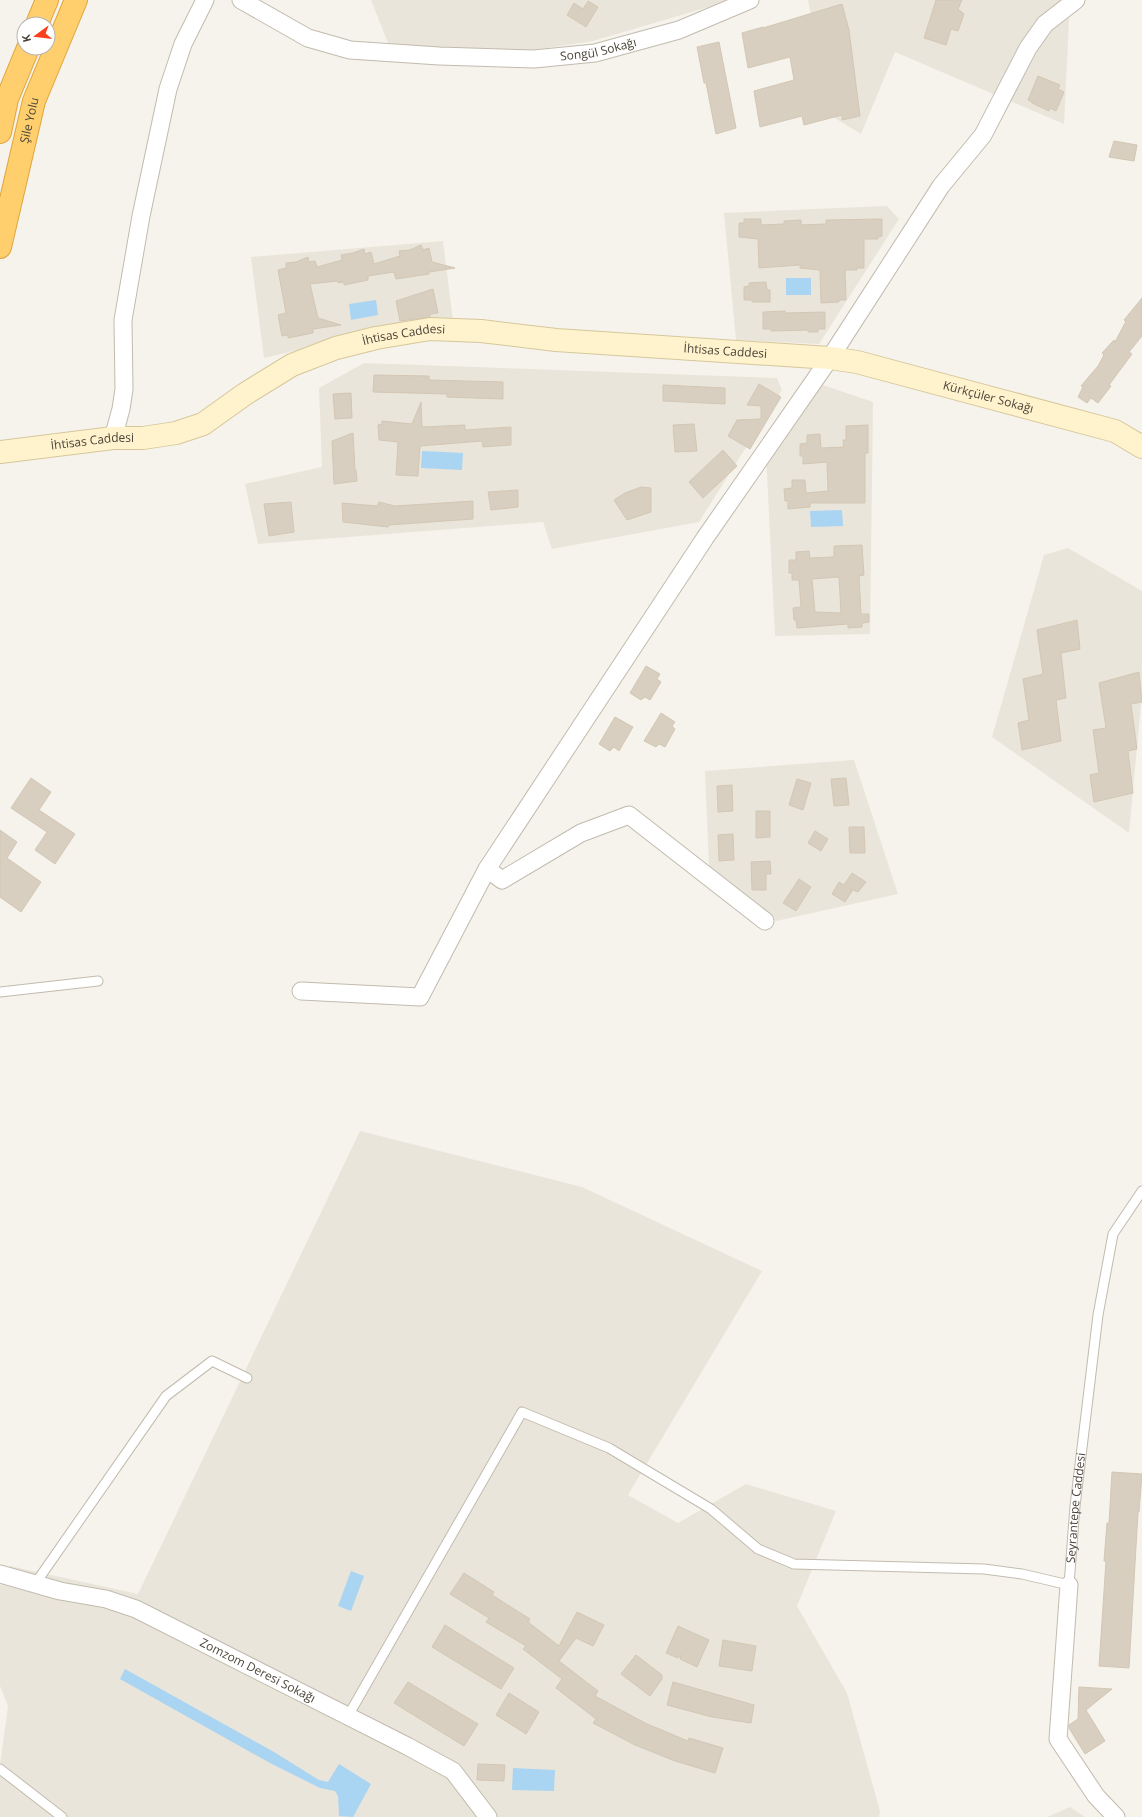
<svg xmlns="http://www.w3.org/2000/svg" width="1142" height="1817" viewBox="0 0 1142 1817" font-family="'Open Sans',sans-serif">
<style>
.residential{fill:#eae5da}
.water{fill:#a9d4f2}
.building{fill:#d8cfc1;stroke:#d3c7b4;fill-rule:evenodd}
.lines{fill:none;stroke-linecap:round;stroke-linejoin:round}
.lane-casing{stroke:#c2bbae;stroke-width:11}
.street-casing{stroke:#c2bbae;stroke-width:19}
.secondary-casing{stroke:#d6c79b;stroke-width:24}
.highway-casing{stroke:#e0a43c;stroke-width:24}
.lane{stroke:#fff;stroke-width:9}
.street{stroke:#fff;stroke-width:17}
.secondary{stroke:#fff3cd;stroke-width:22}
.highway{stroke:#ffcf6e;stroke-width:22}
.labels{text-anchor:middle;stroke-width:3;stroke-linejoin:round;paint-order:stroke}
.street-label{font-size:12px;fill:#4b4439;stroke:#fff}
</style>
<rect width="100%" height="100%" fill="#f6f3ec"/>
<g class="residential">
<path d="M 371,0 L 732,0 L 593,41 L 513,53 L 390,48 Z"/>
<path d="M 808,0 L 1070,0 L 1064,124 L 895,52 L 861,134 L 830,115 Z"/>
<path d="M 887,206 L 899,219 L 819,344 L 736,340 L 724,213 Z"/>
<path d="M 443,241 L 453,321 L 429,319 L 264,358 L 251,257 Z"/>
<path d="M 364,363 L 777,378 L 782,390 L 699,522 L 552,549 L 543,522 L 258,544 L 245,484 L 322,467 L 319,388 Z"/>
<path d="M 811,381 L 873,402 L 870,634 L 775,636 L 766,453 Z"/>
<path d="M 1068,548 L 1142,591 L 1142,693 L 1129,833 L 992,737 L 1044,555 Z"/>
<path d="M 854,760 L 898,894 L 776,921 L 709,866 L 705,771 Z"/>
<path d="M 360,1131 L 582,1187 L 762,1271 L 628,1495 L 678,1523 L 746,1484 L 836,1511 L 797,1606 L 847,1693 L 880,1811 L 879,1817 L 0,1817 L 0,1765 L 8,1706 L 0,1686 L 0,1586 L 10,1566 L 138,1594 Z"/>
<path d="M 1070,1807 L 1085,1817 L 1047,1817 Z"/>
</g>
<g class="water">
<rect x="786" y="278" width="25" height="17"/>
<path d="M 376,300 L 378,315 L 351,320 L 349,304 Z"/>
<path d="M 422,451 L 463,453 L 462,470 L 421,468 Z"/>
<path d="M 842,510 L 843,526 L 811,527 L 810,511 Z"/>
<path d="M 351,1571 L 364,1576 L 351,1611 L 338,1606 Z"/>
<path d="M 125,1669 L 274,1752 L 319,1780 L 328,1782 L 339,1764 L 371,1784 L 353,1817 L 339,1816 L 338,1796 L 335,1791 L 320,1788 L 270,1763 L 120,1679 Z"/>
<path d="M 513,1768 L 555,1770 L 554,1791 L 512,1790 Z"/>
</g>
<g class="building">
<path d="M 936,0 L 962,0 L 958,9 L 964,14 L 958,31 L 951,29 L 946,45 L 924,38 Z"/>
<path d="M 588,1 L 598,7 L 586,27 L 567,15 L 574,3 L 583,9 Z"/>
<path d="M 842,4 L 849,30 L 860,116 L 842,120 L 842,115 L 804,125 L 802,116 L 760,127 L 754,91 L 794,80 L 790,57 L 748,68 L 742,33 L 763,27 L 763,28 Z"/>
<path d="M 719,42 L 736,128 L 716,134 L 706,83 L 704,83 L 697,47 Z"/>
<path d="M 1038,76 L 1060,85 L 1058,89 L 1064,92 L 1056,111 L 1050,108 L 1049,111 L 1032,103 L 1032,102 L 1028,100 Z"/>
<path d="M 1114,141 L 1137,145 L 1134,161 L 1109,157 Z"/>
<path d="M 744,219 L 761,219 L 761,225 L 784,224 L 784,221 L 801,220 L 801,225 L 826,224 L 826,220 L 882,219 L 882,236 L 878,237 L 878,239 L 864,239 L 864,268 L 857,268 L 857,270 L 845,270 L 846,300 L 839,300 L 839,302 L 821,303 L 820,270 L 800,268 L 800,265 L 759,268 L 758,239 L 739,237 L 739,223 L 744,223 Z"/>
<path d="M 421,245 L 423,250 L 429,248 L 432,262 L 455,268 L 429,272 L 429,274 L 396,279 L 394,272 L 368,276 L 368,280 L 344,285 L 344,282 L 338,283 L 338,281 L 310,284 L 318,318 L 341,325 L 313,329 L 313,333 L 288,338 L 288,335 L 282,336 L 278,315 L 286,313 L 278,270 L 286,268 L 286,263 L 296,262 L 308,257 L 309,262 L 315,261 L 317,267 L 342,260 L 341,255 L 353,253 L 364,249 L 365,254 L 371,252 L 374,264 L 400,256 L 399,251 L 410,250 Z"/>
<path d="M 766,282 L 767,290 L 770,290 L 770,302 L 752,302 L 752,300 L 744,300 L 744,287 L 749,286 L 749,283 Z"/>
<path d="M 433,289 L 438,313 L 430,314 L 430,317 L 400,321 L 396,301 Z"/>
<path d="M 1142,298 L 1142,336 L 1129,352 L 1132,354 L 1109,385 L 1111,386 L 1098,403 L 1091,398 L 1087,403 L 1078,397 L 1083,387 L 1081,386 L 1098,366 L 1104,355 L 1102,353 L 1114,340 L 1115,342 L 1126,321 L 1124,320 Z"/>
<path d="M 785,311 L 785,313 L 825,312 L 825,329 L 818,329 L 818,332 L 808,332 L 808,330 L 771,331 L 771,329 L 763,329 L 763,312 Z"/>
<path d="M 374,375 L 429,376 L 429,380 L 503,382 L 503,399 L 447,397 L 447,394 L 373,392 Z"/>
<path d="M 759,384 L 781,397 L 750,449 L 728,436 L 737,420 L 761,419 L 761,406 L 747,405 Z"/>
<path d="M 663,385 L 725,388 L 725,404 L 663,401 Z"/>
<path d="M 351,393 L 352,418 L 335,419 L 333,394 Z"/>
<path d="M 421,402 L 422,427 L 465,425 L 465,430 L 511,427 L 511,445 L 483,447 L 482,441 L 420,446 L 418,476 L 396,475 L 398,442 L 379,440 L 378,425 L 382,424 L 382,421 L 412,424 Z"/>
<path d="M 694,424 L 697,451 L 675,452 L 673,425 Z"/>
<path d="M 868,425 L 868,453 L 865,453 L 865,503 L 810,503 L 810,507 L 788,509 L 788,501 L 785,501 L 784,489 L 792,488 L 792,480 L 805,480 L 806,493 L 828,491 L 827,462 L 803,464 L 803,456 L 800,456 L 800,444 L 807,443 L 807,435 L 820,434 L 821,448 L 844,447 L 843,440 L 846,440 L 846,426 Z"/>
<path d="M 353,433 L 355,470 L 356,470 L 357,481 L 334,484 L 332,441 Z"/>
<path d="M 723,450 L 737,466 L 703,498 L 689,482 Z"/>
<path d="M 641,487 L 651,488 L 651,512 L 627,520 L 614,500 L 625,493 Z"/>
<path d="M 518,490 L 518,507 L 491,510 L 488,492 Z"/>
<path d="M 473,501 L 473,519 L 389,525 L 388,527 L 343,522 L 342,503 L 377,506 L 379,502 L 395,506 Z"/>
<path d="M 291,502 L 294,532 L 269,536 L 264,504 Z"/>
<path d="M 862,545 L 864,575 L 859,576 L 861,614 L 869,614 L 869,622 L 862,623 L 862,627 L 848,628 L 848,624 L 797,628 L 796,620 L 794,620 L 793,608 L 801,607 L 799,580 L 792,580 L 792,573 L 789,573 L 789,560 L 796,560 L 796,552 L 809,551 L 810,558 L 834,557 L 834,546 ZM 839,577 L 841,613 L 815,612 L 812,579 Z"/>
<path d="M 1077,620 L 1080,649 L 1061,653 L 1066,698 L 1056,700 L 1061,741 L 1022,750 L 1018,723 L 1029,720 L 1023,679 L 1043,674 L 1037,630 Z"/>
<path d="M 646,666 L 660,674 L 657,679 L 661,682 L 650,700 L 645,697 L 641,700 L 630,693 Z"/>
<path d="M 1139,672 L 1142,702 L 1131,704 L 1137,749 L 1128,751 L 1133,793 L 1094,802 L 1090,775 L 1099,773 L 1093,730 L 1106,728 L 1099,683 Z"/>
<path d="M 661,713 L 675,722 L 672,726 L 675,729 L 665,747 L 659,744 L 656,747 L 644,741 Z"/>
<path d="M 615,717 L 633,727 L 619,751 L 614,747 L 610,751 L 599,744 Z"/>
<path d="M 31,778 L 51,792 L 39,810 L 75,834 L 55,864 L 35,850 L 47,832 L 11,808 Z"/>
<path d="M 846,778 L 849,805 L 834,806 L 831,779 Z"/>
<path d="M 797,779 L 811,783 L 803,810 L 789,805 Z"/>
<path d="M 732,785 L 733,811 L 718,812 L 717,786 Z"/>
<path d="M 756,811 L 770,811 L 770,837 L 756,838 Z"/>
<path d="M 849,827 L 864,827 L 865,853 L 850,853 Z"/>
<path d="M 0,830 L 17,842 L 7,858 L 41,882 L 21,912 L 0,897 Z"/>
<path d="M 815,831 L 828,839 L 821,851 L 808,843 Z"/>
<path d="M 733,834 L 734,860 L 719,861 L 718,835 Z"/>
<path d="M 770,861 L 771,874 L 766,874 L 766,890 L 752,890 L 751,862 Z"/>
<path d="M 852,873 L 866,882 L 858,892 L 850,889 L 852,891 L 845,902 L 832,894 L 839,882 L 844,885 Z"/>
<path d="M 799,879 L 811,887 L 796,911 L 783,903 Z"/>
<path d="M 1112,1472 L 1142,1474 L 1139,1512 L 1138,1512 L 1129,1668 L 1099,1666 L 1106,1561 L 1104,1561 L 1107,1523 L 1109,1523 Z"/>
<path d="M 464,1573 L 494,1592 L 492,1595 L 530,1619 L 528,1622 L 559,1646 L 577,1612 L 604,1625 L 593,1646 L 576,1638 L 559,1661 L 598,1691 L 595,1696 L 645,1723 L 688,1741 L 689,1738 L 723,1748 L 715,1773 L 675,1761 L 635,1745 L 593,1723 L 596,1719 L 556,1688 L 562,1679 L 523,1649 L 526,1646 L 486,1622 L 489,1618 L 450,1594 Z"/>
<path d="M 445,1625 L 514,1668 L 501,1689 L 432,1647 Z"/>
<path d="M 678,1626 L 709,1640 L 697,1667 L 680,1659 L 681,1655 L 678,1658 L 666,1653 Z"/>
<path d="M 723,1640 L 756,1646 L 752,1671 L 719,1666 Z"/>
<path d="M 636,1655 L 662,1675 L 662,1679 L 650,1696 L 621,1674 Z"/>
<path d="M 408,1682 L 478,1724 L 464,1746 L 394,1703 Z"/>
<path d="M 673,1682 L 754,1705 L 751,1723 L 712,1717 L 667,1705 Z"/>
<path d="M 1079,1687 L 1112,1689 L 1086,1710 L 1105,1741 L 1085,1754 L 1069,1728 L 1069,1725 L 1078,1719 Z"/>
<path d="M 509,1693 L 539,1712 L 526,1734 L 496,1715 Z"/>
<path d="M 478,1764 L 505,1765 L 504,1781 L 477,1780 Z"/>
</g>
<g class="lines">
<g class="lane-casing">
<g id="lane">
<path d="M 0,992 L 98,981"/>
<path d="M 35,1584 L 166,1396 L 212,1361 L 247,1378"/>
<path id="s1" d="M 348,1716 L 522,1412 L 609,1448 L 711,1509 L 758,1549 L 794,1564 L 984,1569 L 1022,1574 L 1069,1585 L 1075,1506 L 1098,1315 L 1113,1234 L 1142,1191"/>
<path d="M 0,1769 L 62,1817"/>
</g>
</g>
<g class="street-casing">
<g id="street">
<path id="s2" d="M 241,0 L 308,38 L 350,50 L 439,56 L 534,59 L 595,53 L 679,30 L 750,0"/>
<path d="M 113,438 L 121,409 L 124,389 L 123,320 L 141,216 L 168,89 L 183,44 L 205,0"/>
<path d="M 487,869 L 502,880 L 581,833 L 629,815 L 765,921"/>
<path d="M 301,991 L 420,997 L 487,869 L 705,538 L 830,358 L 941,186 L 983,135 L 1028,48 L 1045,24 L 1076,0"/>
<path id="s3" d="M 0,1574 L 60,1591 L 106,1599 L 136,1609 L 407,1746 L 453,1771 L 488,1817"/>
<path d="M 1069,1585 L 1058,1739 L 1096,1796 L 1116,1817"/>
</g>
</g>
<g class="secondary-casing">
<g id="secondary">
<path id="s4" d="M 0,452 L 113,438 L 143,438 L 176,433 L 203,424 L 245,394 L 292,365 L 336,348 L 376,338 L 430,329 L 481,331 L 556,340 L 830,358 L 857,362 L 1115,431 L 1142,447"/>
</g>
</g>
<g class="highway-casing">
<g id="highway">
<path d="M 37,24 L 47,0"/>
<path d="M 0,132 L 7,99 L 28,48"/>
<path id="s5" d="M 0,247 L 34,101 L 76,0"/>
</g>
</g>
<use href="#lane" class="lane"/>
<use href="#street" class="street"/>
<use href="#secondary" class="secondary"/>
<use href="#highway" class="highway"/>
</g>
<g class="labels">
<g class="street-label">
<text dy="4" stroke="none"><textPath href="#s2" startOffset="370">Songül Sokağı</textPath></text>
<text dy="4" stroke="none"><textPath href="#s5" startOffset="130">Şile Yolu</textPath></text>
<text dy="4" stroke="none"><textPath href="#s4" startOffset="429">İhtisas Caddesi</textPath></text>
<text dy="4" stroke="none"><textPath href="#s4" startOffset="752">İhtisas Caddesi</textPath></text>
<text dy="4" stroke="none"><textPath href="#s4" startOffset="1020">Kürkçüler Sokağı</textPath></text>
<text dy="4" stroke="none"><textPath href="#s4" startOffset="93">İhtisas Caddesi</textPath></text>
<text dy="4" stroke="none"><textPath href="#s1" startOffset="1018">Seyrantepe Caddesi</textPath></text>
<text dy="4" stroke="none"><textPath href="#s3" startOffset="277">Zomzom Deresi Sokağı</textPath></text>
</g>
</g>
<g transform="translate(36 36) rotate(255)"><circle r="19" fill="#ffffff" stroke="#b7b4b0"/>
<path d="M0-3L7 15L0 10L-7 15Z" fill="#fc3f1d"/>
<text y="-6" font-size="11" font-weight="bold" text-anchor="middle" fill="#4b4439">K</text>
</g>
</svg>
